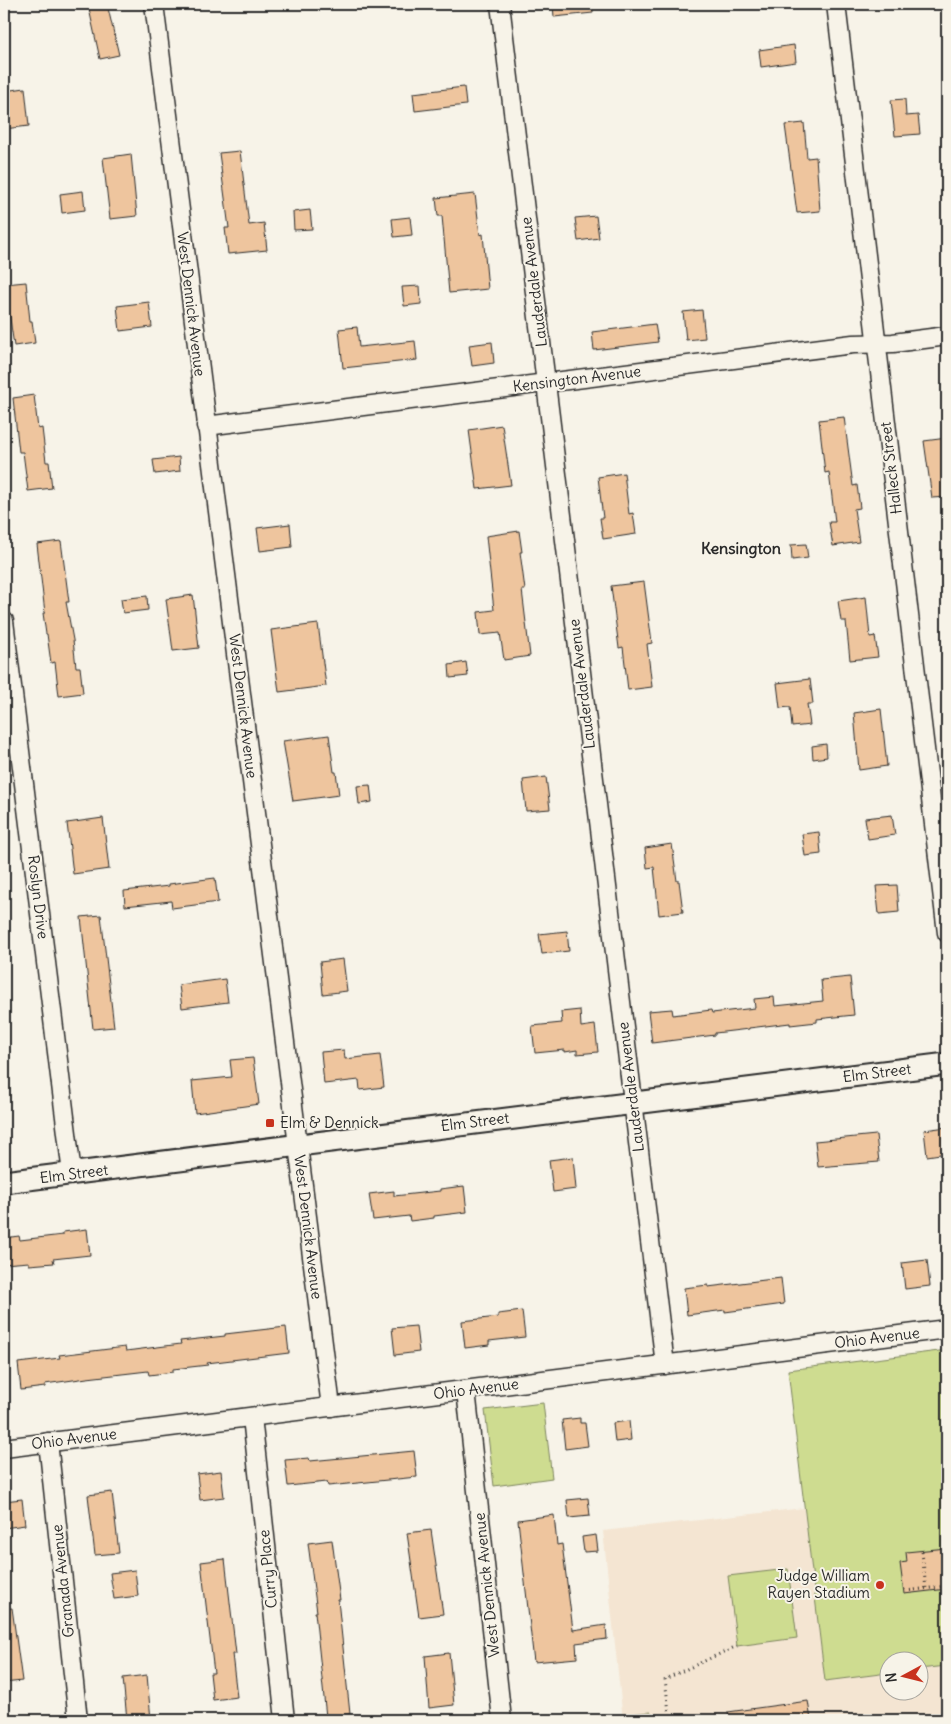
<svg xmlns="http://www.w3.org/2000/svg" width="951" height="1724" viewBox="0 0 951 1724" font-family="Delius,sans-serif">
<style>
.built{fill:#f4e5d2}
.green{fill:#cedc90;stroke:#7c845e}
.building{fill:#eec59e;stroke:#2b2b2b}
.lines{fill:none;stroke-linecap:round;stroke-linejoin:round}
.minor-casing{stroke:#2b2b2b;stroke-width:21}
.tertiary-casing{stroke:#2b2b2b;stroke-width:25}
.path{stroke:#2b2b2b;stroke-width:3;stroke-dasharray:1 4;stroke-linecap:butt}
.minor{stroke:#f7f3e8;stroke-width:18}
.tertiary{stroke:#f7f3e8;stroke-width:21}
.poi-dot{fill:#c8321e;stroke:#f7f3e8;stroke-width:2}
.labels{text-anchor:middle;stroke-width:4;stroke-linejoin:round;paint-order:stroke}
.street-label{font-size:15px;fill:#2b2b2b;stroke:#f7f3e8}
.poi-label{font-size:15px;fill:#2b2b2b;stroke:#f7f3e8;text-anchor:start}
.neighbourhood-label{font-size:16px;font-weight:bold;fill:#2b2b2b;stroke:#f7f3e8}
</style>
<rect width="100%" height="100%" fill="#f7f3e8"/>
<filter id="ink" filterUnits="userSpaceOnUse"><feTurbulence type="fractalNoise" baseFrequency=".02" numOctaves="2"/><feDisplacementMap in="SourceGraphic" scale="10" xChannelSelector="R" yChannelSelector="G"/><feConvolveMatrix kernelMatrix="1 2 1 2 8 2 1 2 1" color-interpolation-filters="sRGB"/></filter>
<g filter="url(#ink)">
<path class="built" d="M 804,1508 L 825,1681 L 888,1673 L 888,1692 L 918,1692 L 919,1669 L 947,1666 L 947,1720 L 623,1720 L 603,1531 Z"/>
<g class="green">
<path d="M 947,1350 L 947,1666 L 919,1669 L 918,1662 L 888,1662 L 888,1673 L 825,1681 L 788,1370 Z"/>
<path d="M 543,1403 L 552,1478 L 494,1486 L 485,1410 Z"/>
<path d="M 788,1569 L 797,1638 L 737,1646 L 728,1576 Z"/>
<path d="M 651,1712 L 652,1720 L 630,1720 L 629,1714 Z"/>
</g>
<g class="building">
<path d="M 88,4 L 107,4 L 119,55 L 100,59 Z"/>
<path d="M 553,4 L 593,4 L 593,13 L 554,17 Z"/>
<path d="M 794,45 L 796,62 L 761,67 L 759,50 Z"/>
<path d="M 464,87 L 466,105 L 415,111 L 413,93 Z"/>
<path d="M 25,88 L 29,126 L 4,129 L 4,91 Z"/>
<path d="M 905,99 L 906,116 L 918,115 L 920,134 L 895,136 L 891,100 Z"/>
<path d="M 804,123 L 807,158 L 816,157 L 820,211 L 797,213 L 785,125 Z"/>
<path d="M 240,151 L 249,225 L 264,223 L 267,250 L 228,254 L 225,228 L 229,228 L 219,153 Z"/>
<path d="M 131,154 L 137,216 L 110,219 L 103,158 Z"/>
<path d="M 83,191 L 85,210 L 62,213 L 60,194 Z"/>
<path d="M 475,194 L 480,235 L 483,234 L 488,289 L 449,293 L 442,216 L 438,216 L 436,198 Z"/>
<path d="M 310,210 L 312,229 L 294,230 L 293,212 Z"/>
<path d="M 596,216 L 599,238 L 578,241 L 575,218 Z"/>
<path d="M 410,217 L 412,235 L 394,237 L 392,219 Z"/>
<path d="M 26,282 L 30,321 L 32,321 L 35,343 L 14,346 L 5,284 Z"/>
<path d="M 420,286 L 421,304 L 404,306 L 402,287 Z"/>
<path d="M 149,302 L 152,327 L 120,331 L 117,306 Z"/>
<path d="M 702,310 L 705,338 L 686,340 L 683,312 Z"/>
<path d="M 655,324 L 658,342 L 594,350 L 592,332 Z"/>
<path d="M 357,327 L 359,347 L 415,341 L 417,360 L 343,368 L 339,329 Z"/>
<path d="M 492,342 L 494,363 L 472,366 L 469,345 Z"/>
<path d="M 34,395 L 38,429 L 42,428 L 46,462 L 49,462 L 52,488 L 28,491 L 23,452 L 19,452 L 13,398 Z"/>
<path d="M 844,417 L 853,486 L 857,485 L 860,508 L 854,509 L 859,542 L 833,546 L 829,522 L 835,522 L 829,472 L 825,473 L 819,420 Z"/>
<path d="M 502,425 L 511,485 L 477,489 L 469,430 Z"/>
<path d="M 947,438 L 947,497 L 932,498 L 924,441 Z"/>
<path d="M 179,457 L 180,471 L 155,474 L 153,460 Z"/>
<path d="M 624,473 L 629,514 L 633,513 L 636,534 L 603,539 L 600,518 L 603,518 L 598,477 Z"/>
<path d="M 290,524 L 292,547 L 260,551 L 257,528 Z"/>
<path d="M 519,531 L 522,552 L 520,552 L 525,590 L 522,590 L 530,656 L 504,660 L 500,633 L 480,635 L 478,612 L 494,610 L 486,536 Z"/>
<path d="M 61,541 L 69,602 L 66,602 L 73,640 L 76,667 L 80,667 L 83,693 L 59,696 L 55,662 L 51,663 L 47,634 L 46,634 L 43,613 L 45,613 L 37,544 Z"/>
<path d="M 806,544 L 808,558 L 792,560 L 791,545 Z"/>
<path d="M 644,582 L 652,643 L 647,644 L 652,687 L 628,690 L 623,647 L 619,648 L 611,586 Z"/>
<path d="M 193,595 L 199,648 L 173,651 L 166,599 Z"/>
<path d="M 147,596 L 148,610 L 123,613 L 121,599 Z"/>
<path d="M 866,597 L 870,637 L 875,636 L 878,657 L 850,660 L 846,621 L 841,621 L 838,601 Z"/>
<path d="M 318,624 L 326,686 L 279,692 L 271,630 Z"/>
<path d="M 466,662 L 468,676 L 450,678 L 449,665 Z"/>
<path d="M 810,679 L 813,704 L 807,704 L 810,725 L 792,727 L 790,707 L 780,708 L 777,683 Z"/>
<path d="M 881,709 L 887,766 L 859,770 L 854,713 Z"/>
<path d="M 329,735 L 334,772 L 336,772 L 339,795 L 293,801 L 283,741 Z"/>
<path d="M 826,744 L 827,757 L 813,759 L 812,746 Z"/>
<path d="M 546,777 L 550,809 L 526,811 L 523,780 Z"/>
<path d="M 370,785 L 372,802 L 359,804 L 357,786 Z"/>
<path d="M 892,815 L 895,835 L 868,839 L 865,818 Z"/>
<path d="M 103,818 L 109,869 L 73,874 L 67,823 Z"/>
<path d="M 819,832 L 821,854 L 805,856 L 802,834 Z"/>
<path d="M 672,844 L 677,881 L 679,881 L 683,912 L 659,915 L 654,867 L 647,868 L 645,848 Z"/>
<path d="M 215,878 L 218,902 L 172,908 L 171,901 L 125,906 L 124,891 L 169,886 L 169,884 Z"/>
<path d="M 897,885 L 899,912 L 879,914 L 876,886 Z"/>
<path d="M 101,915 L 114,1027 L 93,1029 L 81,917 Z"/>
<path d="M 567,931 L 569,951 L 542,954 L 539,934 Z"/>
<path d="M 343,959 L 347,991 L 323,994 L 320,962 Z"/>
<path d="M 850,977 L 854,1015 L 817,1019 L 817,1022 L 790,1025 L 790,1023 L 749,1028 L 749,1029 L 715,1033 L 715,1035 L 652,1043 L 648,1011 L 672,1009 L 673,1015 L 711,1010 L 712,1013 L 755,1008 L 754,999 L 774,997 L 775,1006 L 823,1001 L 821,980 Z"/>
<path d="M 225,979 L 228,1002 L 182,1008 L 179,985 Z"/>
<path d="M 580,1010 L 581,1027 L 595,1025 L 598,1052 L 577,1054 L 577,1050 L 565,1052 L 565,1050 L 535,1053 L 532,1026 L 562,1023 L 561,1012 Z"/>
<path d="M 344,1050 L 345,1059 L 380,1055 L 384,1087 L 360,1090 L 359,1080 L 324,1084 L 321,1052 Z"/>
<path d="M 253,1058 L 259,1104 L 195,1113 L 192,1081 L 232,1077 L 230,1060 Z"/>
<path d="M 947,1127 L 947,1153 L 927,1156 L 924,1130 Z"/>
<path d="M 876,1135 L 879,1162 L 818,1167 L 815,1141 Z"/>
<path d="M 573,1157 L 576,1189 L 553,1192 L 549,1160 Z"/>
<path d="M 464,1186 L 467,1212 L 434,1216 L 434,1218 L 410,1221 L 409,1216 L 373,1220 L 369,1194 L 394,1191 L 394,1196 L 440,1191 L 440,1189 Z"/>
<path d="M 87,1229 L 90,1255 L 53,1259 L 54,1263 L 29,1265 L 29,1262 L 4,1264 L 4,1238 L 19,1236 L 20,1240 L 63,1235 L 63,1232 Z"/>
<path d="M 927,1260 L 930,1286 L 905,1289 L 902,1263 Z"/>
<path d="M 781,1278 L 784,1304 L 725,1312 L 725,1310 L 687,1315 L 684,1288 L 708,1285 L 708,1287 Z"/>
<path d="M 522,1311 L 525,1337 L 489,1341 L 489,1345 L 465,1348 L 462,1321 L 498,1317 L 498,1314 Z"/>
<path d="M 416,1326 L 419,1352 L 395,1355 L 392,1328 Z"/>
<path d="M 286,1327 L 289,1353 L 207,1363 L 208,1365 L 173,1369 L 173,1372 L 149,1375 L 148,1371 L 87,1378 L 45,1384 L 45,1387 L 21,1390 L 18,1363 L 60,1358 L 59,1355 L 101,1350 L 125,1347 L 126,1351 L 181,1344 L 180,1341 L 225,1336 L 225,1334 Z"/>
<path d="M 580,1418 L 580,1423 L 585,1423 L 588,1446 L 565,1449 L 562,1420 Z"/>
<path d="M 629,1421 L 631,1440 L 615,1442 L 613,1423 Z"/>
<path d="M 414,1451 L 417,1477 L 328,1486 L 327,1482 L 288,1486 L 285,1460 L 309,1458 L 310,1461 Z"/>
<path d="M 221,1471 L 224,1497 L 200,1500 L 197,1474 Z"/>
<path d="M 112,1492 L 119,1553 L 95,1555 L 88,1495 Z"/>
<path d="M 588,1498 L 590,1516 L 569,1518 L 567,1500 Z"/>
<path d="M 22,1499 L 25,1525 L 4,1528 L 4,1501 Z"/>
<path d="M 554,1515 L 557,1545 L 562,1544 L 573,1630 L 606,1625 L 607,1639 L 576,1643 L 577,1658 L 534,1662 L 518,1520 Z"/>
<path d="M 431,1530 L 443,1614 L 419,1617 L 407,1533 Z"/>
<path d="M 596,1535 L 598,1551 L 584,1552 L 582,1537 Z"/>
<path d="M 332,1540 L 340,1600 L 338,1600 L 350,1714 L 326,1717 L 315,1612 L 317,1612 L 308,1543 Z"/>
<path d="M 947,1548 L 947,1589 L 904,1594 L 900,1563 L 907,1562 L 906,1552 Z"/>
<path d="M 225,1559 L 236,1654 L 232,1654 L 237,1697 L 213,1700 L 210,1673 L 214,1673 L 201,1562 Z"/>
<path d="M 135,1570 L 138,1596 L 114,1599 L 110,1573 Z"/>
<path d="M 12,1608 L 22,1681 L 4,1683 L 4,1609 Z"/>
<path d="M 449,1653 L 454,1705 L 429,1708 L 425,1656 Z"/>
<path d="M 147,1675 L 151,1720 L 127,1720 L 123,1678 Z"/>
<path d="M 808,1701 L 811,1720 L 729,1720 L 728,1712 Z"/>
</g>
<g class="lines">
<g class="minor-casing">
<g id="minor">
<path d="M 154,4 L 331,1407"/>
<path d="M 500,4 L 665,1365"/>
<path d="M 836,4 L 947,933"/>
<path d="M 206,426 L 853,344 L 893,343 L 947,336"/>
<path d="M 4,621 L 72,1174"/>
<path d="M 466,1390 L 502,1720"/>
<path d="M 252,1417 L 285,1720"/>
<path d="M 48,1442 L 78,1720"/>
<path d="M 4,1448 L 947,1329"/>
</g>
</g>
<g class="tertiary-casing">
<path id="tertiary" d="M 4,1182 L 947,1064"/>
</g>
<g class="path">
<path d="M 922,1552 L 926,1589"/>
<path d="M 905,1591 L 947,1586"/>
<path d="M 670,1720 L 665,1679 L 737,1646"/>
</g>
<use href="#minor" class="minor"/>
<use href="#tertiary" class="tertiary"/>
</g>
</g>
<g class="poi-dot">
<rect x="265" y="1118" width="10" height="10" rx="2.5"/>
<circle cx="880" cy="1585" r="5"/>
</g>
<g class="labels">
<g class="street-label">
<text transform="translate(534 282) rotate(-97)" y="5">Lauderdale Avenue</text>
<text transform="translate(191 304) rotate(83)" y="5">West Dennick Avenue</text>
<text transform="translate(577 379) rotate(-7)" y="5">Kensington Avenue</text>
<text transform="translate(891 468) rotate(-97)" y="5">Halleck Street</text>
<text transform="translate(582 684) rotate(-97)" y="5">Lauderdale Avenue</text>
<text transform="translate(243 706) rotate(83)" y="5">West Dennick Avenue</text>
<text transform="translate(38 897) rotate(83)" y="5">Roslyn Drive</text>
<text transform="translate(877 1073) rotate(-7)" y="5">Elm Street</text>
<text transform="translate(631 1087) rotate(-97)" y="5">Lauderdale Avenue</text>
<text transform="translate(475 1122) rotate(-7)" y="5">Elm Street</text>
<text transform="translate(74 1174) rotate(-7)" y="5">Elm Street</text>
<text transform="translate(308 1227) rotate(83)" y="5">West Dennick Avenue</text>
<text transform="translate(877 1338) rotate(-7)" y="5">Ohio Avenue</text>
<text transform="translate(476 1389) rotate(-7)" y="5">Ohio Avenue</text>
<text transform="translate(74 1439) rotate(-7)" y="5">Ohio Avenue</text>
<text transform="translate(268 1569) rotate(-96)" y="5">Curry Place</text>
<text transform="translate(63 1581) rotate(-96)" y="5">Granada Avenue</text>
<text transform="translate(487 1585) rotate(-96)" y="5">West Dennick Avenue</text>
</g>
<g class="poi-label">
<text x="280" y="1128">Elm &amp; Dennick</text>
<text x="870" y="1581" text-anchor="end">Judge William<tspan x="870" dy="17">Rayen Stadium</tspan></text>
</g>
<g class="neighbourhood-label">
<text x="741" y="554">Kensington</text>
</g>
</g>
<rect width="951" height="1724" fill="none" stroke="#f7f3e8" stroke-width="20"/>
<rect x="10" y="10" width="931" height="1704" fill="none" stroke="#2b2b2b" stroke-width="2" filter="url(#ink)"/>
<g transform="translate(904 1676) rotate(263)"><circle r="24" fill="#f7f3e8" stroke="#a5a39c"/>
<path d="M0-4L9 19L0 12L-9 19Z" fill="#c8321e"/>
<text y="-8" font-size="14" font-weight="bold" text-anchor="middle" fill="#2b2b2b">N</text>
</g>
</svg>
